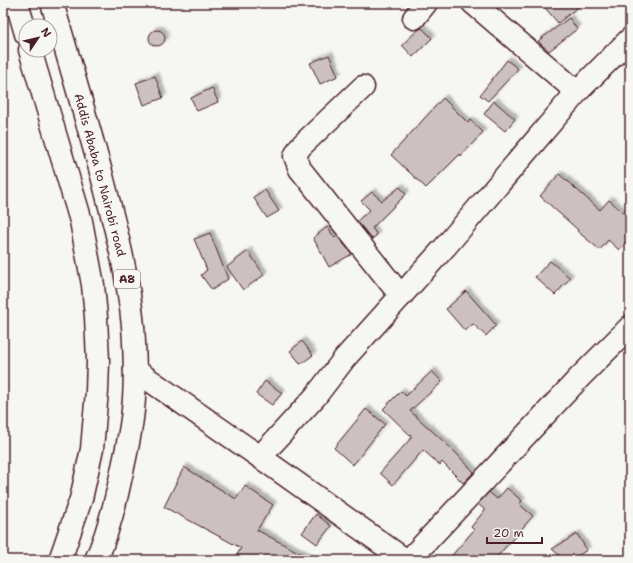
<svg xmlns="http://www.w3.org/2000/svg" width="633" height="563" viewBox="0 0 633 563" font-family="'Shantell Sans',sans-serif">
<style>
.building{fill:#ccc1c0;stroke:#4a1f2b;filter:url(#shadow)}
.lines{fill:none;stroke-linecap:round;stroke-linejoin:round}
.minor-casing{stroke:#4a1f2b;stroke-width:25}
.highway-casing{stroke:#4a1f2b;stroke-width:25}
.minor{stroke:#f6f6f2;stroke-width:22}
.highway{stroke:#f6f6f2;stroke-width:22}
.labels{text-anchor:middle;stroke-width:3.5;stroke-linejoin:round;paint-order:stroke}
.shield{fill:#f6f6f2;stroke:#7e6067;stroke-width:1}
.shield-label{font-size:11px;font-weight:bold;fill:#4a1f2b}
.street-label{font-size:12px;fill:#4a1f2b;stroke:#f6f6f2}
</style>
<defs>
<filter id="shadow"><feDropShadow dx="3.5" dy="-3.5" stdDeviation="1" flood-color="#0004"/></filter>
</defs>
<rect width="100%" height="100%" fill="#f6f6f2"/>
<filter id="ink" filterUnits="userSpaceOnUse"><feTurbulence type="fractalNoise" baseFrequency=".025" numOctaves="2"/><feDisplacementMap in="SourceGraphic" scale="8" xChannelSelector="R" yChannelSelector="G"/><feConvolveMatrix kernelMatrix="1 2 1 2 8 2 1 2 1" color-interpolation-filters="sRGB"/></filter>
<g filter="url(#ink)">
<g class="building">
<path d="M 541,3 L 583,3 L 558,23 Z"/>
<path d="M 569,18 L 577,29 L 549,51 L 542,45 L 538,41 Z"/>
<path d="M 422,28 L 432,38 L 413,57 L 402,45 L 418,30 Z"/>
<circle cx="157" cy="38" r="8"/>
<path d="M 329,55 L 338,76 L 320,84 L 310,63 Z"/>
<path d="M 507,60 L 518,69 L 488,101 L 480,95 Z"/>
<path d="M 155,76 L 163,98 L 144,105 L 136,83 Z"/>
<path d="M 212,88 L 218,102 L 197,111 L 191,98 Z"/>
<path d="M 443,98 L 468,123 L 470,120 L 483,132 L 461,156 L 460,154 L 426,188 L 391,155 Z"/>
<path d="M 494,101 L 515,119 L 505,131 L 484,114 Z"/>
<path d="M 559,174 L 600,210 L 609,200 L 630,219 L 630,237 L 619,250 L 608,240 L 600,250 L 577,231 L 578,230 L 540,196 Z"/>
<path d="M 400,187 L 406,194 L 372,228 L 377,235 L 372,239 L 357,221 L 370,210 L 361,201 L 372,192 L 382,201 Z"/>
<path d="M 265,190 L 279,211 L 267,218 L 253,197 Z"/>
<path d="M 327,227 L 335,238 L 337,236 L 352,254 L 329,267 L 313,238 Z"/>
<path d="M 210,233 L 228,279 L 212,290 L 201,275 L 207,270 L 194,239 Z"/>
<path d="M 248,251 L 264,275 L 243,290 L 227,267 Z"/>
<path d="M 550,261 L 570,278 L 555,295 L 535,277 Z"/>
<path d="M 466,291 L 496,325 L 486,336 L 473,324 L 465,331 L 446,309 Z"/>
<path d="M 302,341 L 313,355 L 301,364 L 290,351 Z"/>
<path d="M 432,371 L 442,382 L 410,411 L 453,450 L 474,472 L 463,483 L 442,462 L 440,465 L 423,450 L 393,485 L 380,473 L 412,437 L 383,409 L 401,391 L 406,396 Z"/>
<path d="M 265,381 L 282,393 L 272,405 L 256,394 Z"/>
<path d="M 366,409 L 385,424 L 353,465 L 334,448 Z"/>
<path d="M 184,467 L 236,499 L 245,486 L 273,505 L 257,530 L 313,560 L 234,560 L 241,548 L 164,507 Z"/>
<path d="M 507,488 L 522,501 L 519,504 L 533,516 L 494,560 L 448,560 L 474,530 L 471,527 L 485,510 L 478,504 L 489,492 L 497,499 Z"/>
<path d="M 316,514 L 331,526 L 317,544 L 302,533 Z"/>
<path d="M 577,534 L 587,550 L 571,560 L 565,560 L 552,549 Z"/>
</g>
<g class="lines">
<g class="minor-casing">
<g id="minor">
<path d="M 473,3 L 577,92"/>
<path d="M 414,18 L 426,3"/>
<path d="M 363,87 L 300,147 L 295,156 L 300,169 L 401,296"/>
<path d="M 135,370 L 260,457 L 405,560"/>
<path d="M 260,457 L 315,397 L 345,358 L 445,247 L 577,92 L 630,39"/>
<path d="M 409,560 L 580,377 L 630,327"/>
</g>
</g>
<g class="highway-casing">
<g id="highway">
<path d="M 17,3 L 26,34"/>
<path d="M 52,3 C 69,59 85,115 101,172 C 114,222 128,273 133,326 C 135,354 136,383 133,410 C 131,432 126,454 121,476 C 115,505 108,533 96,560"/>
<path d="M 30,50 L 81,221 L 93,285 L 96,317 L 98,361 L 97,391 L 92,449 L 81,499 L 60,560"/>
</g>
</g>
<use href="#minor" class="minor"/>
<use href="#highway" class="highway"/>
</g>
</g>
<g class="labels">
<rect class="shield" x="114" y="270" width="26" height="18" rx="3"/>
<g class="shield-label">
<text x="127" y="283">A8</text>
</g>
<g class="street-label">
<text transform="translate(100 175) rotate(75)" y="4">Addis Ababa to Nairobi road</text>
</g>
</g>
<rect width="633" height="563" fill="none" stroke="#f6f6f2" stroke-width="16"/>
<rect x="8" y="8" width="617" height="547" fill="none" stroke="#4a1f2b" stroke-width="1.5" filter="url(#ink)"/>
<g transform="translate(38 38) rotate(55)"><circle r="19" fill="#f6f6f2" stroke="#b1a0a2"/>
<path d="M0-3L7 15L0 10L-7 15Z" fill="#4a1f2b"/>
<text y="-6" font-size="11" font-weight="bold" text-anchor="middle" fill="#4a1f2b">N</text>
</g>
<path d="M487 537v6h55v-6" fill="none" stroke="#4a1f2b" stroke-width="2"/>
<text x="493" y="537" font-size="12" fill="#4a1f2b" stroke="#f6f6f2" stroke-width="3" paint-order="stroke">20 m</text>
</svg>
